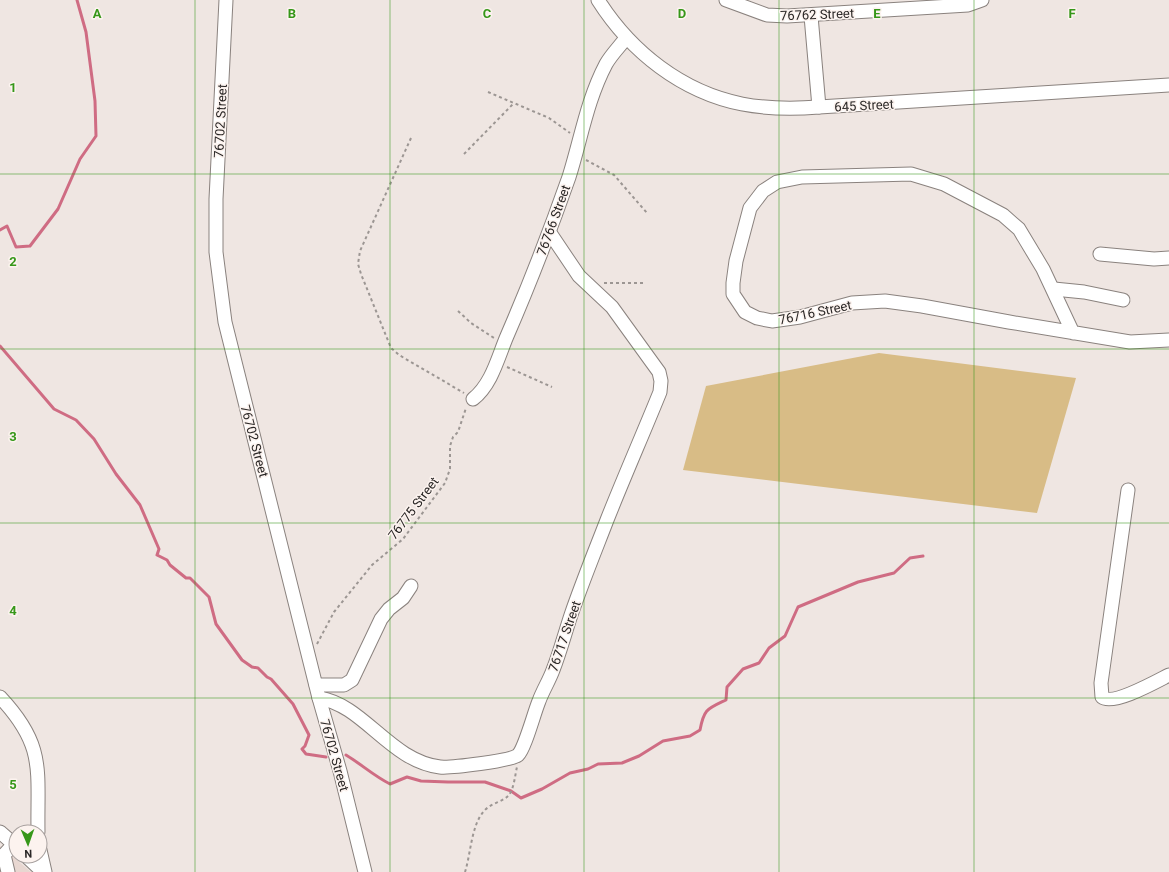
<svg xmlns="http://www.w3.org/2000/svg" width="1169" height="872" viewBox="0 0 1169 872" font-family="Roboto,sans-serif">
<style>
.built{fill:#e8d7d1}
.green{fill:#d8bc86}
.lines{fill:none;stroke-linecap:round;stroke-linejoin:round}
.stream{stroke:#cf6c83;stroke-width:3}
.minor-casing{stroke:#8a827e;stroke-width:15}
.path{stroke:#9c9693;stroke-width:2;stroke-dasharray:3 3;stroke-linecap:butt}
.minor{stroke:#fff;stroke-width:13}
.grid{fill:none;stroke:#369719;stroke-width:1;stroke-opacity:0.55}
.labels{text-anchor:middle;stroke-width:3;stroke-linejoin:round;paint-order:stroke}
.street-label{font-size:13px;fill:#2a2726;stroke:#fcf3ef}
.grid-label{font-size:13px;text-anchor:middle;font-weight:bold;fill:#369719;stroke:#fcf3ef;stroke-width:3;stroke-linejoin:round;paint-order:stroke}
</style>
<rect width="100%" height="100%" fill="#efe6e2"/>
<path class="built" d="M 0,846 L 31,872 L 0,872 Z"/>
<path class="green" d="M 879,353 L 1076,378 L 1037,513 L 683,470 L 706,386 Z"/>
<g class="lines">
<g class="stream">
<path d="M 0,230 L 7,226 L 16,247 L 30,246 L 58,209 L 80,159 L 96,136 L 95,101 L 86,32 L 77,0"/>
<path d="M 0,346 L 54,409 L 76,420 L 94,439 L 116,474 L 140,505 L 159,549 L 157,555 L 167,560 L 170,565 L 186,578 L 190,578 L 209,597 L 216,624 L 242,660 L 252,667 L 258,668 L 267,677 L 271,679 L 293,704 L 309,735 L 305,746 L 302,749 L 306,754 L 326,757"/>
<path d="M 346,755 C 361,764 374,776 390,784 L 407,777 L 421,781 L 448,782 L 485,782 L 511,791 L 521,798 L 542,789 L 570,773 L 588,769 L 598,764 L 622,763 L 639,756 L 663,741 L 690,736 L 700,730 C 704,709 707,709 726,700 L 727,687 L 743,669 L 759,663 L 769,648 L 785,636 L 798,607 L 858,582 L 894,573 L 910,558 L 923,556"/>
</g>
<g class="minor-casing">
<g id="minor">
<path d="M 226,0 L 216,199 L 216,252 L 225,322 L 319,698 L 340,771 L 365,872"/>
<path d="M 598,0 C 631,52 682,92 742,104 C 768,109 793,109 819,107 L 1169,85"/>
<path d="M 726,0 L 767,15 L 787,16 L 968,5 L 982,0"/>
<path d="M 811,16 L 819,107"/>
<path d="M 1100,254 L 1154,259 L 1169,258"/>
<path d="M 1054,289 L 1084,292 L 1123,300"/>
<path d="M 1073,333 L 1043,269 L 1019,229 L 1003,215 L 944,184 L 911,174 L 802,177 L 777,182 L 763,191 L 750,208 L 736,261 L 733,283 L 733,294 L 745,312 L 757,318 L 772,321 L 800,317 L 852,303 L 885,301 L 922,306 L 1009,322 L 1130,342 L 1169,340"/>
<path d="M 473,399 C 492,384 498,357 507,336 C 530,283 550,231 569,177 C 581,139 587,100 606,64 C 611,55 620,46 626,38"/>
<path d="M 1128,490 L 1101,683 L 1102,697 C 1113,706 1157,681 1169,675"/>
<path d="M 316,685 L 344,685 L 352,680 L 381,619 L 389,609 L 403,598 L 411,586"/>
<path d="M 0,697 C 46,746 37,770 38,832"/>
<path d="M 319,698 C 364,705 390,761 440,767 C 450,768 511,761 518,755 C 525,748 534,713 539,701 C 543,690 549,681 553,670 C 560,652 565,633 571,615 C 582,583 595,551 607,520 C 624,477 643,434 660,392 L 661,381 L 659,372 L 651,361 L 612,307 L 579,276 L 550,233"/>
<path d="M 0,832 L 16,846"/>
<path d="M 40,850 L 45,872"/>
<path d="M 4,855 L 8,872"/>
<path d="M 26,856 L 43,872"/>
<path d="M 0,859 L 14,844"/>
</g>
</g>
<g class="path">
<path d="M 488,92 L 549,118 L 570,133"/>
<path d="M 411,138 L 360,251 L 358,264 L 361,274 L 391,348 L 399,355 L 464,393"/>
<path d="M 464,154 L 514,103"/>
<path d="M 586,160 L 614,175 L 647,213"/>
<path d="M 604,283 L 646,283"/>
<path d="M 458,311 L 471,323 L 494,338"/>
<path d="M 507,367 L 552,387"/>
<path d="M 317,644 L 334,612 L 372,565 L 403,539 L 445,483 L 450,469 L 450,446 L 453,437 L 458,432 L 466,408"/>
<path d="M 465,872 C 471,853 471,826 484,811 C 491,803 502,802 508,796 C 514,790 515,775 517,767"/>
</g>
<use href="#minor" class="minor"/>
</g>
<path class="grid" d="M 195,0 L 195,872M 390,0 L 390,872M 584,0 L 584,872M 779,0 L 779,872M 974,0 L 974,872M 0,174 L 1169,174M 0,349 L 1169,349M 0,523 L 1169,523M 0,698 L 1169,698"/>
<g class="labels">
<g class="street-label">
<text transform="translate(817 14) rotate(-2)" y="5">76762 Street</text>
<text transform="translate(864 105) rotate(-3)" y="5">645 Street</text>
<text transform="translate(220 121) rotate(-87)" y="5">76702 Street</text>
<text transform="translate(553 220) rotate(-70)" y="5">76766 Street</text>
<text transform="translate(815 312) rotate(-12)" y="5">76716 Street</text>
<text transform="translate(255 441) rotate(75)" y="5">76702 Street</text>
<text transform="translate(413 508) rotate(-53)" y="5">76775 Street</text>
<text transform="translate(564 636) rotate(-71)" y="5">76717 Street</text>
<text transform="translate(335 755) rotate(74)" y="5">76702 Street</text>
</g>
</g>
<g class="grid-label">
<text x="97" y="18">A</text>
<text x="292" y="18">B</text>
<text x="487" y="18">C</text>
<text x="682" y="18">D</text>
<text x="877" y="18">E</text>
<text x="1072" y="18">F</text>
<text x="13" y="92">1</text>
<text x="13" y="266">2</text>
<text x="13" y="441">3</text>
<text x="13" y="615">4</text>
<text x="13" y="789">5</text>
</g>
<g transform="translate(28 844) rotate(178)"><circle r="19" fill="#fcf3ef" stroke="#a8a19f"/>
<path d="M0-3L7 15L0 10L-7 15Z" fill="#369719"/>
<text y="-6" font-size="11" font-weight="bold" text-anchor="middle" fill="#2a2726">N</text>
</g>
</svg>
